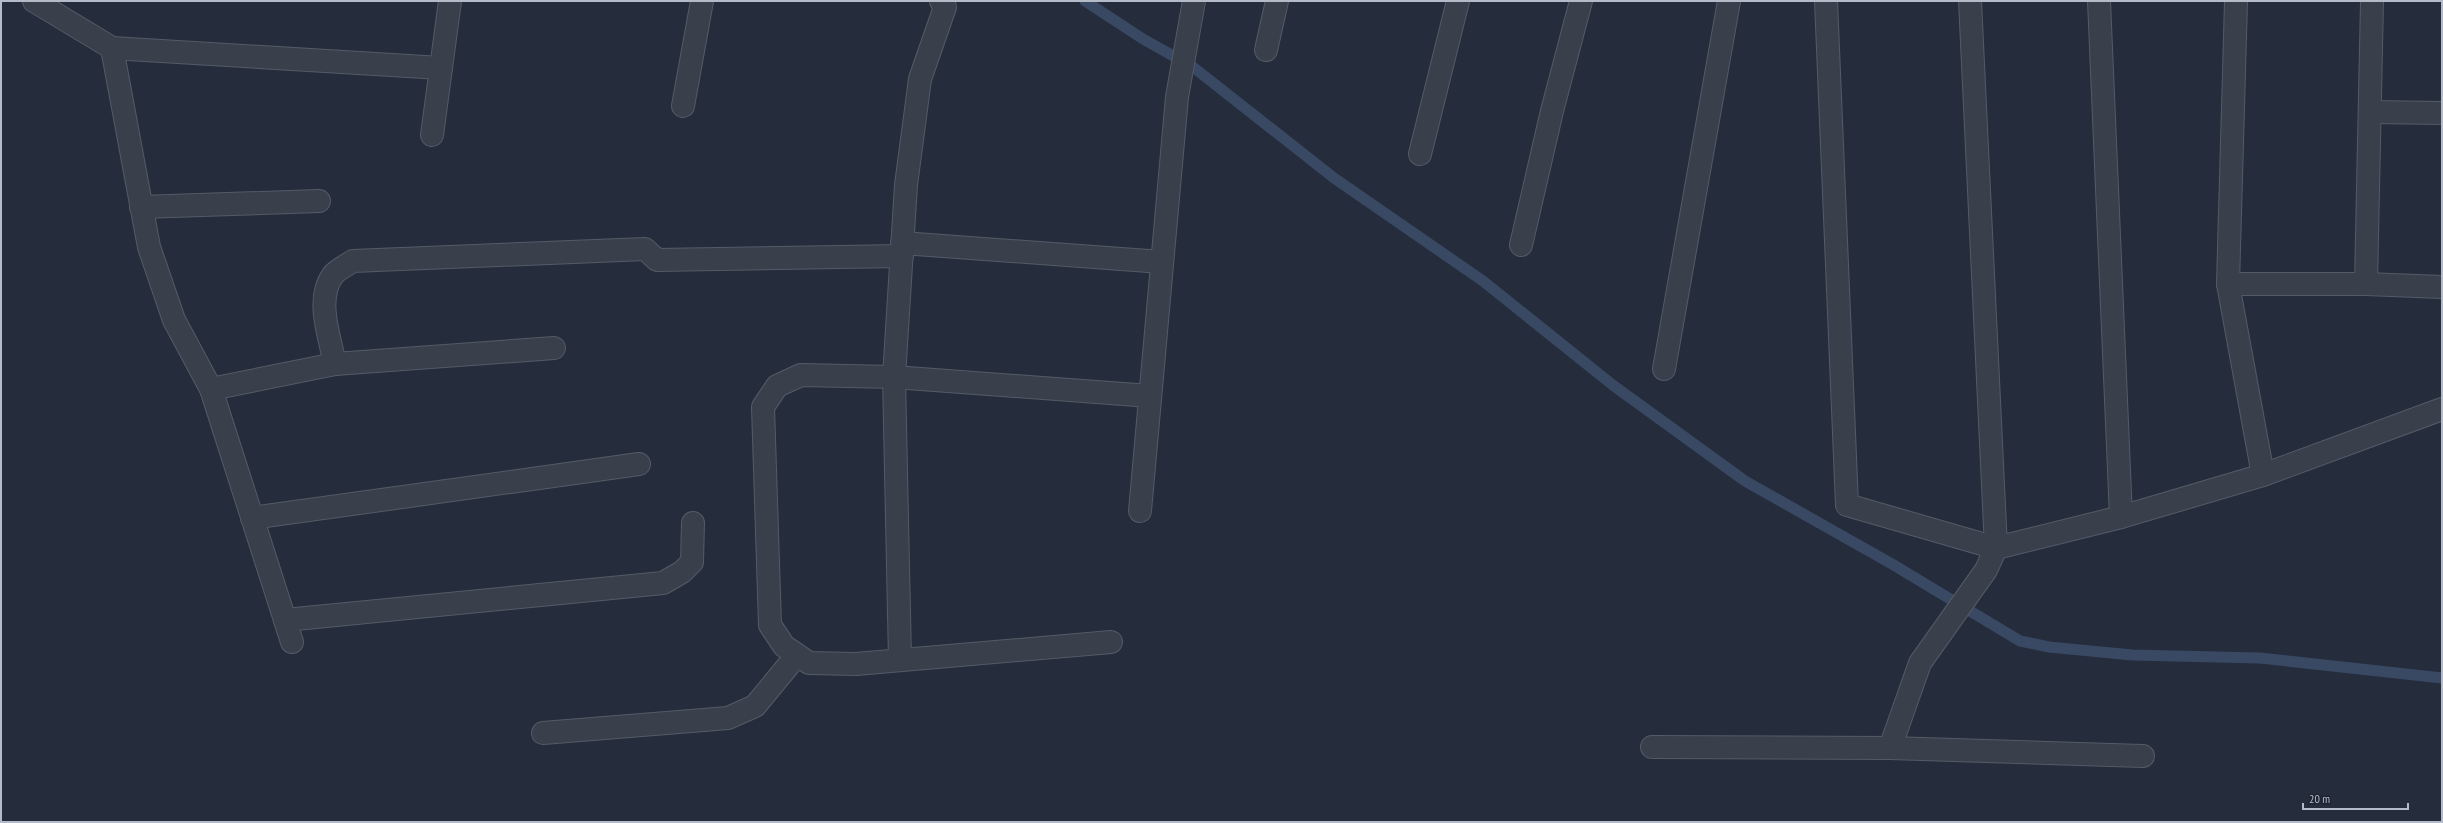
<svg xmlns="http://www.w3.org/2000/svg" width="2443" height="823" viewBox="0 0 2443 823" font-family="'PT Sans Narrow',sans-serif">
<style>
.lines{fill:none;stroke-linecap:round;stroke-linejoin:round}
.stream{stroke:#394863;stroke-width:11}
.minor-casing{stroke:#545b67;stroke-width:24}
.minor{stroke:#39404c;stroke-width:22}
</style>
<rect width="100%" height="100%" fill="#252d3c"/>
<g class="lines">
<path class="stream" d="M 1085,1 L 1143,39 L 1193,67 L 1334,178 L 1483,281 L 1614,386 L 1745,481 L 1892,564 L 2020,641 L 2049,647 L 2132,655 L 2260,658 L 2442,678"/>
<g class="minor-casing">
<g id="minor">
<path d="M 34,1 L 112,48 L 149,247 L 174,320 L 211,389 L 292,642"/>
<path d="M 1826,1 L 1847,505 L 1996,548 L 2121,517 L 2263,475 L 2442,409"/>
<path d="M 2099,1 L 2121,517"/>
<path d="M 2236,1 L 2228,284 L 2263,475"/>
<path d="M 112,48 L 441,68"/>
<path d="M 1266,50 L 1277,1"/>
<path d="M 683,106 L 702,1"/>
<path d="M 2370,112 L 2442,113"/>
<path d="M 432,135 L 450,1"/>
<path d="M 1420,154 L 1458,1"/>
<path d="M 141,207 L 319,201"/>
<path d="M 902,243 L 1162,262"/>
<path d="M 1521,245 L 1552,111 L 1581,1"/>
<path d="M 2228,284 L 2366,284 L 2442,287"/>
<path d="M 2366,284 L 2372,1"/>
<path d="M 335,364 C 330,338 315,299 333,275 C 337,270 347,265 353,261 L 645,249 L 657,260 L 902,256"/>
<path d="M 1664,369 L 1729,1"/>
<path d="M 211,389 L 335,364 L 554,348"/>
<path d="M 1140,511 L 1177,97 L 1194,1"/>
<path d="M 252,518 L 639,464"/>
<path d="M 285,620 L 663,583 L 682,572 L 692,562 L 693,523"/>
<path d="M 1111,642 L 856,664 L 809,663 L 784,646 L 770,625 L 763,407 L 777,386 L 801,375 L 894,377 L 1150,396"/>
<path d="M 900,660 L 894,377 L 906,185 L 920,79 L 945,7 L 941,1"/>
<path d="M 543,733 L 728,718 L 755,706 L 797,655"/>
<path d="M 1652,747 L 1890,748 L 1920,663 L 1986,570 L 1996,548 L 1970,1"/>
<path d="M 1890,748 L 2143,756"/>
</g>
</g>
<use href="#minor" class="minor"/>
</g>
<rect width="2443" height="823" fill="none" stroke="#b4bbc8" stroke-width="4"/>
<path d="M2303 803v6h105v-6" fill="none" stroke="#b4bbc8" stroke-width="2"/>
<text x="2309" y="803" font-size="12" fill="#b4bbc8" stroke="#1e2531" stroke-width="3" paint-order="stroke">20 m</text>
</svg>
